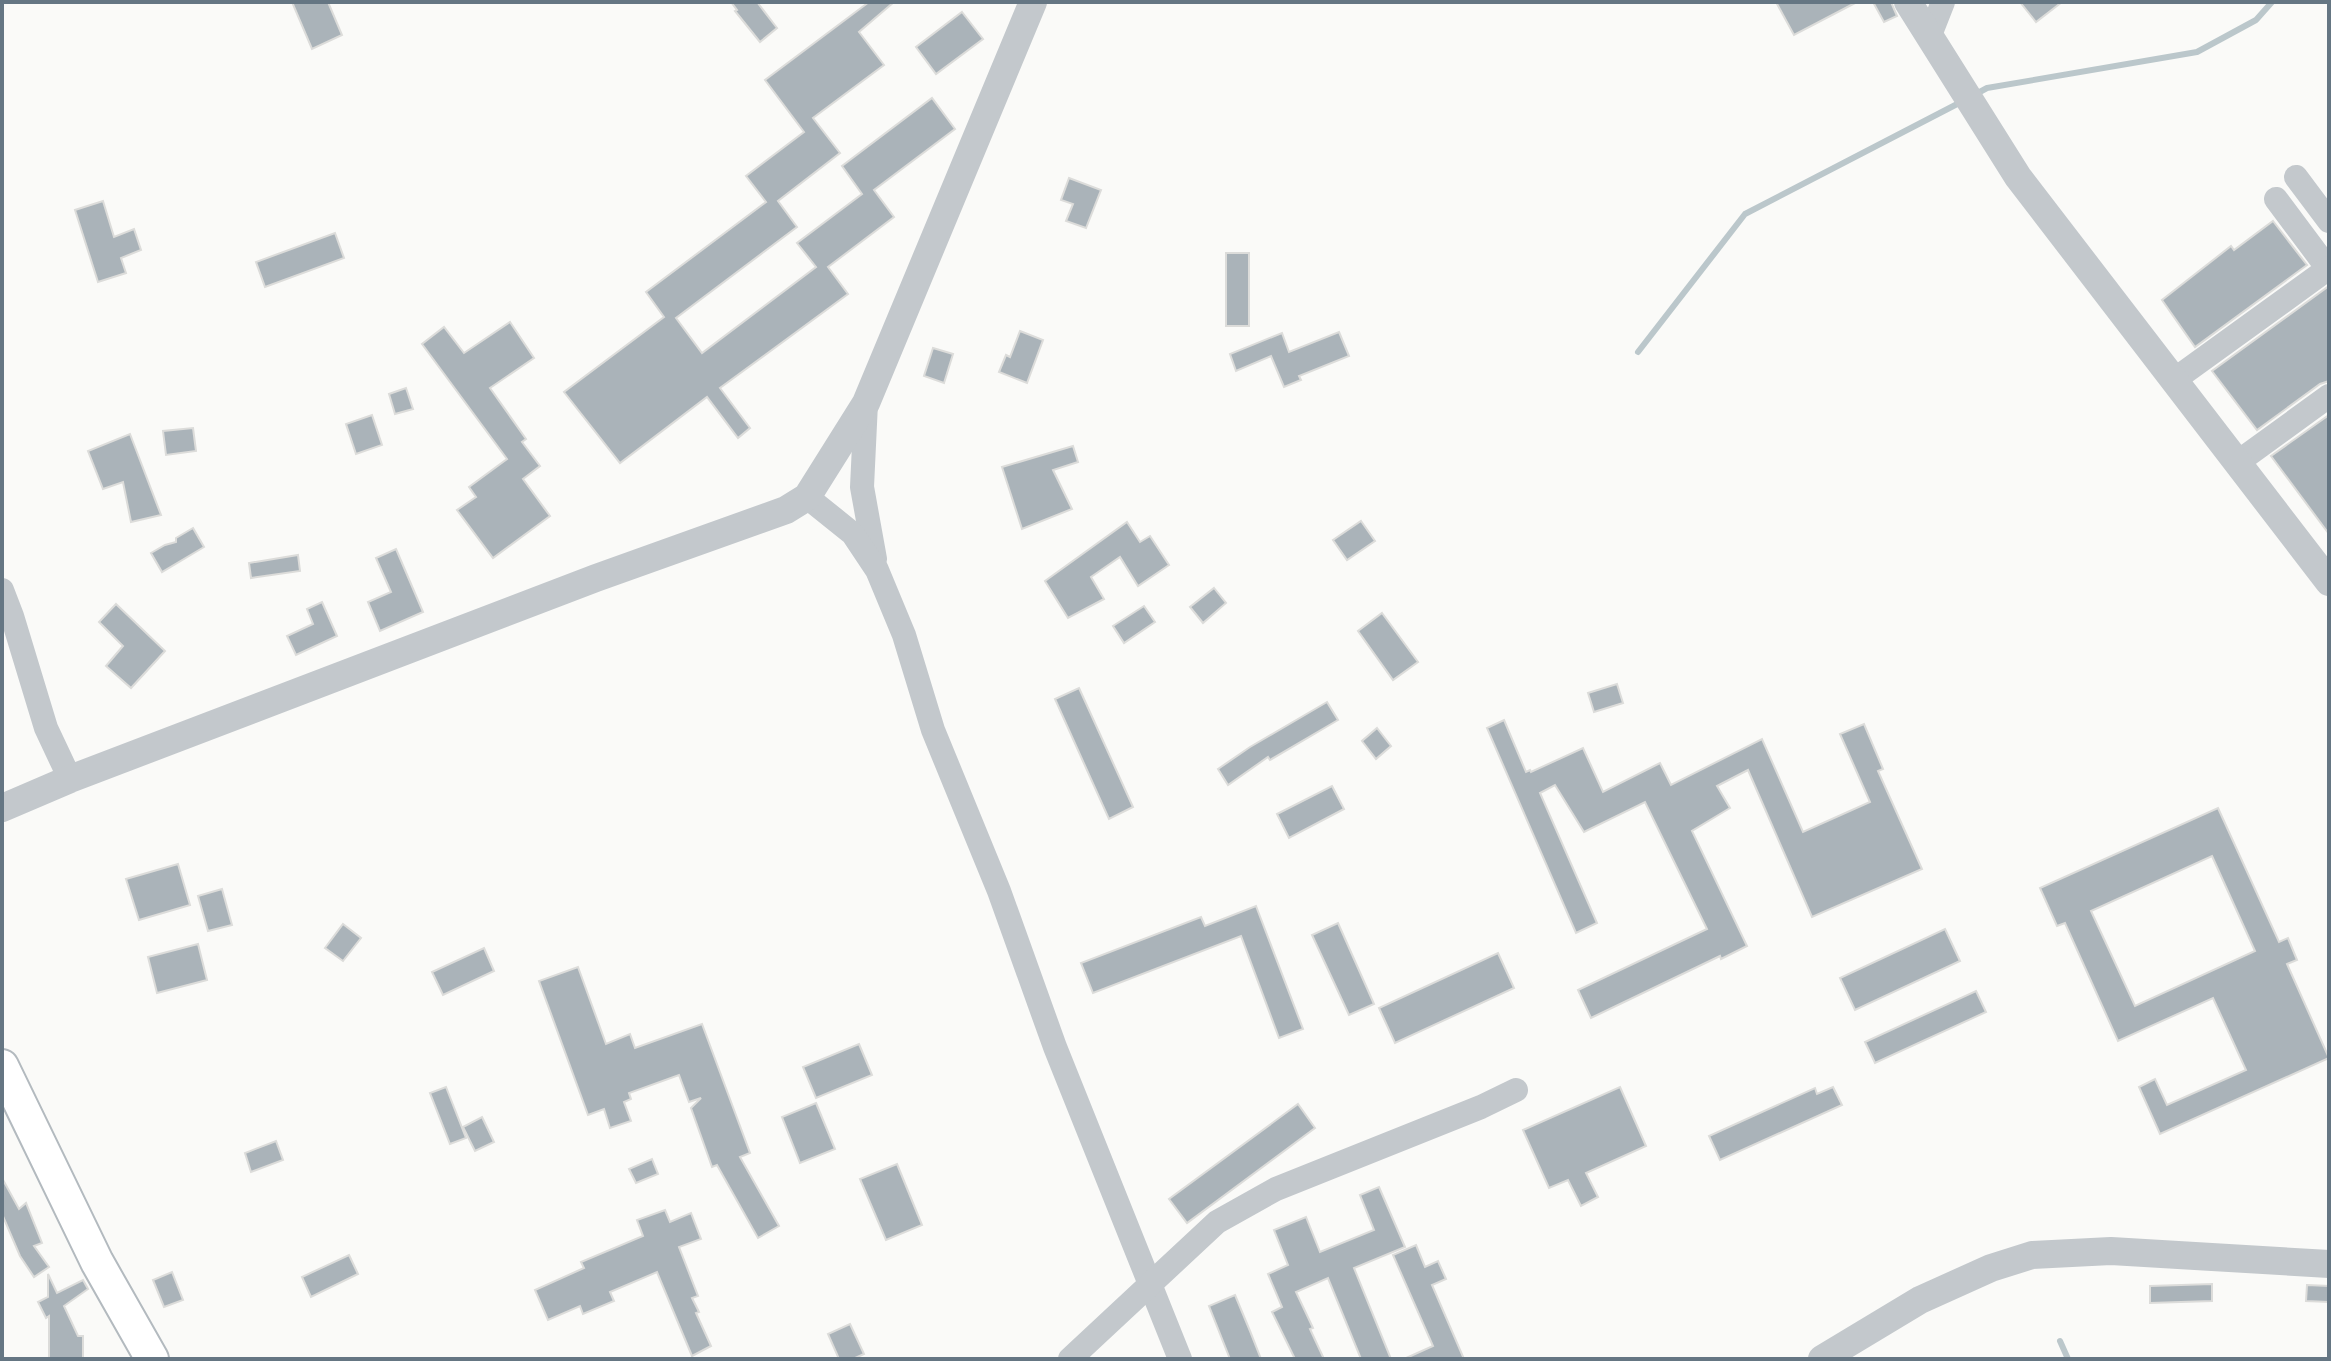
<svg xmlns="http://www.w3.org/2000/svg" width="2331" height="1361" viewBox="0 0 2331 1361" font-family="'Fira Sans',sans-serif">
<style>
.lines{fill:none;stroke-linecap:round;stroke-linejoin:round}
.stream{stroke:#bbc7cb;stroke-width:6}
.building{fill:#aab3b9;stroke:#dcdcda;stroke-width:2;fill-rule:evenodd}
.secondary-casing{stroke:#b3babf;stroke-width:36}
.minor{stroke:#c3c8cc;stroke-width:24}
.tertiary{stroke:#c3c8cc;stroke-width:28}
.secondary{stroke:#fff;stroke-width:32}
</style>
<rect width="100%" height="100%" fill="#fafaf8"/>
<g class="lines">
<g class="stream">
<path d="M 1976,94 L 1987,88 L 2197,52 L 2256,20 L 2272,2"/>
<path d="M 1638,352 L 1745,214 L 1963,101"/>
<path d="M 2060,1341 L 2068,1359"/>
</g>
</g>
<g class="building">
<path d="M 292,2 L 328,2 L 342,35 L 312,49 Z"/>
<path d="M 731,2 L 757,2 L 777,28 L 760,42 L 735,11 L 737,10 Z"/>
<path d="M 869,2 L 894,2 L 859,32 L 884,65 L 813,118 L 840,153 L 778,201 L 797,227 L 676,318 L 702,353 L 816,267 L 797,243 L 862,194 L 842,166 L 932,98 L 955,129 L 874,190 L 894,217 L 828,267 L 848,294 L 720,388 L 750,428 L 738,438 L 707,397 L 620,463 L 564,392 L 664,317 L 646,292 L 766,202 L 746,176 L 804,132 L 765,80 Z"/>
<path d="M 1776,2 L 1857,2 L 1794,35 Z"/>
<path d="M 1873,2 L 1891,2 L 1897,16 L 1884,22 Z"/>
<path d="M 2020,2 L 2062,2 L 2036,22 Z"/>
<path d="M 962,12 L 983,39 L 936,74 L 916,47 Z"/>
<path d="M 1069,178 L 1101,190 L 1086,228 L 1066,221 L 1073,204 L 1061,200 Z"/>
<path d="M 103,201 L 114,237 L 134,229 L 141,250 L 121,258 L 126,273 L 98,282 L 75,210 Z"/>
<path d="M 2273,221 L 2307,265 L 2195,347 L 2162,300 L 2231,246 L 2234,250 Z"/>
<path d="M 335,233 L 344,258 L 265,287 L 256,262 Z"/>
<rect x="1226" y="253" width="23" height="73"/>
<path d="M 2329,286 L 2329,381 L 2320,384 L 2257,430 L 2212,371 Z"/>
<path d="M 510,322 L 534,358 L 490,388 L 526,439 L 522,442 L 540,466 L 523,479 L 550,516 L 493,558 L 457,510 L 476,497 L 469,487 L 507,459 L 422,344 L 444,327 L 464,353 Z"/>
<path d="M 1020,331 L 1043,340 L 1027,383 L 999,372 L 1006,355 L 1010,357 Z"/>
<path d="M 1339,332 L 1349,356 L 1299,376 L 1301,380 L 1284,387 L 1271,356 L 1236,371 L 1230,354 L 1282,333 L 1289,352 Z"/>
<path d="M 933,348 L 953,354 L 944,383 L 924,376 Z"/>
<path d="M 406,388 L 413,409 L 395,414 L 389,394 Z"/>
<path d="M 372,415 L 382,445 L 356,454 L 346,424 Z"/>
<path d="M 2329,415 L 2329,534 L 2271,456 Z"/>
<path d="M 193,428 L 196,451 L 166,455 L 163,431 Z"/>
<path d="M 130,434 L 161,515 L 131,522 L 123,482 L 103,489 L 88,451 Z"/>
<path d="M 1073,446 L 1078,462 L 1053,470 L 1072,509 L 1022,529 L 1002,467 Z"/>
<path d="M 1361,521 L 1375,541 L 1347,560 L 1333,540 Z"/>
<path d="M 1127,522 L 1140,542 L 1150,536 L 1169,565 L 1138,586 L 1120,557 L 1091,577 L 1104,599 L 1068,618 L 1045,581 Z"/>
<path d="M 193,528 L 204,547 L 162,572 L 151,553 L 165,545 L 176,542 L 176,538 Z"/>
<path d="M 396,549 L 423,612 L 380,631 L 368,602 L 391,592 L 376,558 Z"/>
<path d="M 298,555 L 300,571 L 251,578 L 249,563 Z"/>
<path d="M 1214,588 L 1226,603 L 1203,623 L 1190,607 Z"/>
<path d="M 322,602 L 337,636 L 296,655 L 287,636 L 313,624 L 307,609 Z"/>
<path d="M 116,604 L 165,651 L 131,688 L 106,666 L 123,646 L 99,622 Z"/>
<path d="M 1144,606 L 1155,622 L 1124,643 L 1113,626 Z"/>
<path d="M 1382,613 L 1418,662 L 1393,680 L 1358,631 Z"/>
<path d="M 1617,684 L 1623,703 L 1594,712 L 1588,693 Z"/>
<path d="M 1079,688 L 1133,807 L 1109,819 L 1055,699 Z"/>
<path d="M 1327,702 L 1338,720 L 1270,760 L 1268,757 L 1228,785 L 1218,769 L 1250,747 Z"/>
<path d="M 1504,720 L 1526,772 L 1530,770 L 1531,772 L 1583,748 L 1603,792 L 1660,763 L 1671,785 L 1762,739 L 1803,832 L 1870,802 L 1840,734 L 1864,724 L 1883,769 L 1878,771 L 1922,869 L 1812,917 L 1748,770 L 1717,786 L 1730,808 L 1692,831 L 1747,946 L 1721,959 L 1720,956 L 1591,1018 L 1578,990 L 1707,929 L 1645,802 L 1584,832 L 1555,785 L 1540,793 L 1597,923 L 1576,933 L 1487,728 Z"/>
<path d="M 1377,728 L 1391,746 L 1376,759 L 1362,741 Z"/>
<path d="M 1332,786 L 1344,809 L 1289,838 L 1277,814 Z"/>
<path d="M 2218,808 L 2279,942 L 2288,938 L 2297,960 L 2287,964 L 2329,1058 L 2160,1134 L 2139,1087 L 2155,1079 L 2167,1105 L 2246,1070 L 2213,998 L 2118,1041 L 2065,923 L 2057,926 L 2040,888 ZM 2212,856 L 2255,951 L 2135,1006 L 2091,911 Z"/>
<path d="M 178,864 L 190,905 L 139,920 L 126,879 Z"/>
<path d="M 222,889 L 232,925 L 208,931 L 198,896 Z"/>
<path d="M 1256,906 L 1303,1029 L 1279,1038 L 1241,936 L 1093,993 L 1081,963 L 1201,917 L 1205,926 Z"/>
<path d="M 1338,923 L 1374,1004 L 1349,1015 L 1312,935 Z"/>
<path d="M 343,924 L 361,938 L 343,961 L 325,948 Z"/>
<path d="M 1945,929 L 1960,961 L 1855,1010 L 1840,978 Z"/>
<path d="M 198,944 L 207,980 L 157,993 L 148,957 Z"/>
<path d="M 484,948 L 494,971 L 443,995 L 432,972 Z"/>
<path d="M 1498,953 L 1514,988 L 1395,1043 L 1379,1008 Z"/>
<path d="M 578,967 L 606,1044 L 630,1034 L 635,1048 L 702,1024 L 750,1153 L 740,1157 L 779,1226 L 758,1238 L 717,1165 L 712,1167 L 691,1108 L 701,1098 L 689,1102 L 679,1075 L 629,1093 L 631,1099 L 624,1102 L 631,1121 L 610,1128 L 604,1109 L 588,1115 L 539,981 Z"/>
<path d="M 1976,991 L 1986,1012 L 1875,1063 L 1865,1042 Z"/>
<path d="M 859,1044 L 872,1075 L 816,1098 L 803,1067 Z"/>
<path d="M 446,1087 L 466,1138 L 450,1144 L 430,1093 Z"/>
<path d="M 1620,1087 L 1646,1146 L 1586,1173 L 1598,1197 L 1581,1206 L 1568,1180 L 1549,1188 L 1523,1130 Z"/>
<path d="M 1833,1087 L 1842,1105 L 1720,1160 L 1709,1136 L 1815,1088 L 1817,1094 Z"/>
<path d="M 816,1103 L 835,1149 L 800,1163 L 782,1117 Z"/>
<path d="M 1298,1104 L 1315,1128 L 1187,1223 L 1169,1199 Z"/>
<path d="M 482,1117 L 494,1142 L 475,1151 L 463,1127 Z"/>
<path d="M 276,1141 L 283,1160 L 251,1172 L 245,1153 Z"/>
<path d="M 652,1159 L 658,1174 L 636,1183 L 629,1169 Z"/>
<path d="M 897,1164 L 922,1225 L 886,1240 L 860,1179 Z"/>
<path d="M 2,1178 L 19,1209 L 26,1203 L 42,1243 L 34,1246 L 49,1267 L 34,1277 L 20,1256 L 2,1214 Z"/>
<path d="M 1379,1187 L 1405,1247 L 1354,1268 L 1391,1359 L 1361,1359 L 1328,1278 L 1296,1292 L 1313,1328 L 1310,1329 L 1324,1359 L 1295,1359 L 1272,1312 L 1282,1307 L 1268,1274 L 1288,1265 L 1274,1230 L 1306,1217 L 1320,1252 L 1374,1230 L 1360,1195 Z"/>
<path d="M 665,1210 L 670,1222 L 691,1213 L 701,1239 L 679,1247 L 698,1296 L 692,1298 L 699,1312 L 696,1313 L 711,1346 L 692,1356 L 657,1272 L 610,1292 L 614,1301 L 583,1314 L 580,1306 L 548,1320 L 535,1290 L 584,1268 L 581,1262 L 643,1236 L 637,1220 Z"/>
<path d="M 1416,1245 L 1425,1267 L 1438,1261 L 1446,1279 L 1432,1285 L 1464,1359 L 1404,1359 L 1433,1346 L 1393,1255 Z"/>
<path d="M 349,1255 L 358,1274 L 311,1297 L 302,1277 Z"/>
<path d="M 172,1272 L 183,1300 L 164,1307 L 153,1280 Z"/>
<path d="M 48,1274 L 57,1293 L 83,1280 L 88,1289 L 64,1306 L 78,1336 L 83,1336 L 83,1359 L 49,1359 L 49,1316 L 46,1318 L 38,1302 L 48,1297 Z"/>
<path d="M 2212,1284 L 2212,1301 L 2150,1303 L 2150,1286 Z"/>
<path d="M 2307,1285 L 2329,1286 L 2329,1302 L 2306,1301 Z"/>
<path d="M 1235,1295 L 1250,1331 L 1261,1359 L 1230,1359 L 1209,1306 Z"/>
<path d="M 850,1324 L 864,1354 L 853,1359 L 839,1359 L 828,1334 Z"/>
</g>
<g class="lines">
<g class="secondary-casing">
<path id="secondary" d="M 2,1066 L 97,1262 L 152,1359"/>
</g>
<g class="minor">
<path d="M 1930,35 L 1943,2"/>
<path d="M 2296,177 L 2329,221"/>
<path d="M 2276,199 L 2329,270"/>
<path d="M 2174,380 L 2329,268"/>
<path d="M 866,403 L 862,487 L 875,559"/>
<path d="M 2238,462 L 2329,396"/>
<path d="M 807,497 L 853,534 L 877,570 L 904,635 L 933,730 L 999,891 L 1055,1047 L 1180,1359"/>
<path d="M 2,590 L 12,616 L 46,728 L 70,779"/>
<path d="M 1070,1359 L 1217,1222 L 1276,1189 L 1481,1107 L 1516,1090"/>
</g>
<g class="tertiary">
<path d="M 1908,2 L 2018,177 L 2329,582"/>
<path d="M 2,808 L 70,779 L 596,578 L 786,510 L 807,497 L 866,403 L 1033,2"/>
<path d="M 1822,1359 L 1920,1300 L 1991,1268 L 2032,1255 L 2111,1251 L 2329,1264"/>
</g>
<use href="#secondary" class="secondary"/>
</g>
<rect width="2331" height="1361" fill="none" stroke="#657683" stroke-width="8"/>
</svg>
